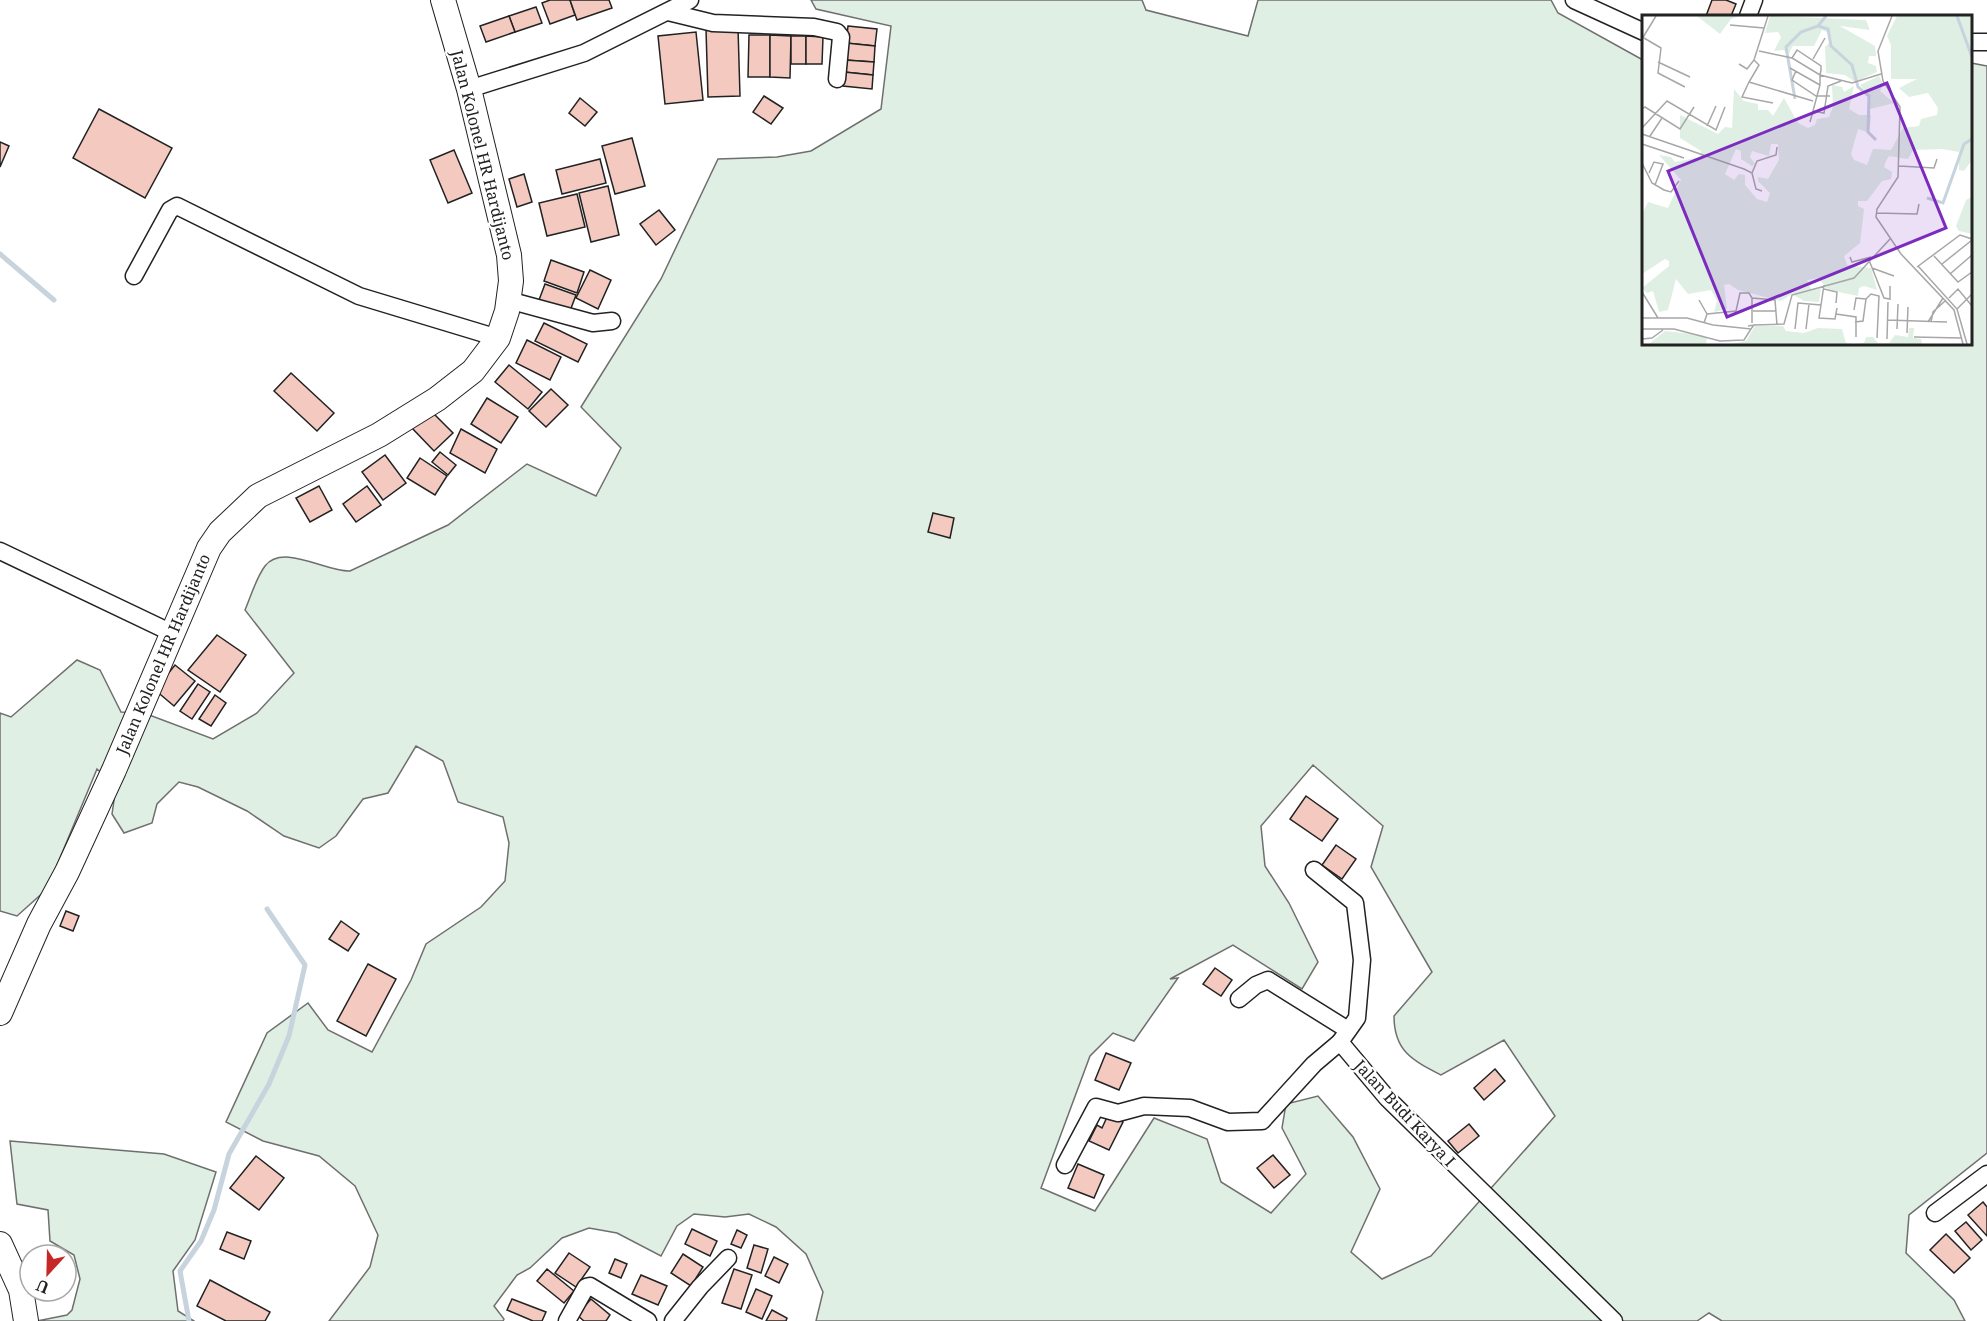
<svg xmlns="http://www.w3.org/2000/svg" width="1987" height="1321" viewBox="0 0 1987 1321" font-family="'Noto Serif',serif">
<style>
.green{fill:#e0efe3;stroke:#6f6f6f;stroke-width:1.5;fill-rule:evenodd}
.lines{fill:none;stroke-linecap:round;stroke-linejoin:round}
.stream{stroke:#c7d3dd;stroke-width:5}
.building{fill:#f3c9c0;stroke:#222;stroke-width:1.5}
.street-casing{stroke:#222;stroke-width:19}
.secondary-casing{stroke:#222;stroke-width:26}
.street{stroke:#fff;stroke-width:16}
.secondary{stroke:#fff;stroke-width:24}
.labels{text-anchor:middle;stroke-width:4.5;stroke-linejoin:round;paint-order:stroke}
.street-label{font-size:16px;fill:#222;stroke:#fff}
.inset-river{fill:none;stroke:#c7d3dd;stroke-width:3}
.inset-road{fill:none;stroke:#a7a7a7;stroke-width:1.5}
.view{fill:#7b2cbf;fill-opacity:0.15;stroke:#7b2cbf;stroke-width:3}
.inset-edge{fill:none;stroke:#222;stroke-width:3}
</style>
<rect width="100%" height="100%" fill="#fff"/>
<g class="green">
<path d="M 811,0 L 1142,0 L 1146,10 L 1248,36 L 1258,0 L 1551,0 L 1558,13 L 1643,60 L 1644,344 L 1970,344 L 1971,63 L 1987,66 L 1987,1153 L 1909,1215 L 1906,1253 L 1954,1300 L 1965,1321 L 1722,1321 L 1709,1313 L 1697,1321 L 816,1321 L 823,1292 L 806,1254 L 776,1227 L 749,1214 L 725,1217 L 694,1214 L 677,1226 L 661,1256 L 617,1233 L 589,1228 L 562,1238 L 530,1268 L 517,1275 L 494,1306 L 504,1319 L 503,1321 L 329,1321 L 370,1267 L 378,1235 L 355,1186 L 319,1156 L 263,1141 L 226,1122 L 267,1033 L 308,1003 L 328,1030 L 372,1052 L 411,980 L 426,944 L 481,907 L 505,881 L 509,843 L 503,817 L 458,802 L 443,761 L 416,746 L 388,793 L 363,799 L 336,836 L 319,848 L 284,836 L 247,811 L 198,787 L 179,782 L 157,804 L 152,823 L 124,833 L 112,814 L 116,787 L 97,769 L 47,889 L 17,916 L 0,911 L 0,713 L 11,717 L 77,660 L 100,670 L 121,712 L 144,713 L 213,739 L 257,713 L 294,673 L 245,610 C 251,596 256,578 265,566 C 283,543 326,572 350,571 L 448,525 L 527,464 L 596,496 L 621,448 L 581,407 L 661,279 L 718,159 L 777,157 L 811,151 L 881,109 L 891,26 L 816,9 ZM 1313,765 L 1383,826 L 1371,867 L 1432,972 L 1394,1016 C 1394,1051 1412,1060 1441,1075 L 1504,1040 L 1555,1116 L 1431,1256 L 1382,1279 L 1351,1252 L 1380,1189 L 1353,1137 L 1318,1096 L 1286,1104 L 1282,1128 L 1306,1174 L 1271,1213 L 1221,1182 L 1207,1139 L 1154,1118 L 1095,1211 L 1041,1188 L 1090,1056 L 1113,1033 L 1134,1041 L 1178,978 L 1170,979 L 1233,945 L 1302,989 L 1318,962 L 1289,903 L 1265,866 L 1261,826 Z"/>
<path d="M 10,1141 L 164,1154 L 216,1172 L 195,1240 L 173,1271 L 178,1311 L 194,1321 L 37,1321 L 67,1315 L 72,1310 L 80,1279 L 74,1255 L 50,1241 L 48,1210 L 17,1204 Z"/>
</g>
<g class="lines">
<g class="stream">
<path d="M 0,254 L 54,300"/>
<path d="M 189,1321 L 180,1271 L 201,1241 L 214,1210 L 229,1154 L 269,1084 L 289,1036 L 305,965 L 267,909"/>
</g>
</g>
<g class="building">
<path d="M 550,0 L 570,0 L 575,15 L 550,24 L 542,3 Z"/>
<path d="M 570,0 L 609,0 L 612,8 L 577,20 Z"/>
<path d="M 1712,0 L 1726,0 L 1736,4 L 1731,16 L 1706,16 Z"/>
<path d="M 536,7 L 542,23 L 515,32 L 509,16 Z"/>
<path d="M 509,16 L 515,32 L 486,42 L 480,26 Z"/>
<path d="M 848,26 L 877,29 L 875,46 L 846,43 Z"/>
<path d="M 738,28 L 740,96 L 708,97 L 706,29 Z"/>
<path d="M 696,32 L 703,100 L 665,104 L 658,36 Z"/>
<path d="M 749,35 L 770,35 L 770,77 L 748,77 Z"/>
<path d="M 770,35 L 791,36 L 790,78 L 770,77 Z"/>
<rect x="791" y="36" width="15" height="28"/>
<path d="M 806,36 L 823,37 L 822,64 L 806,64 Z"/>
<path d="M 846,43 L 875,46 L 874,62 L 845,60 Z"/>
<path d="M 845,60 L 874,62 L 873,75 L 844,72 Z"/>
<path d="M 844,72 L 873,75 L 872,89 L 843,86 Z"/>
<path d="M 764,96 L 783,108 L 771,124 L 753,112 Z"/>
<path d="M 580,98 L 597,112 L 585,126 L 569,113 Z"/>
<path d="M 99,109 L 172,148 L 145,198 L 73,158 Z"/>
<path d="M 632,138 L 645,186 L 615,194 L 602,146 Z"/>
<path d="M 0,142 L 9,146 L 0,167 Z"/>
<path d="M 454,150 L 472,193 L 448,203 L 430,160 Z"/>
<path d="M 600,159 L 606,183 L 562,194 L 556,170 Z"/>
<path d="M 524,174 L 532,202 L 517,207 L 509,179 Z"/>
<path d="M 608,186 L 619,235 L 591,242 L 579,193 Z"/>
<path d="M 577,194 L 585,227 L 547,236 L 539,203 Z"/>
<path d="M 659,210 L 675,230 L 656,245 L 640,224 Z"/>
<path d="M 551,260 L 584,272 L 577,293 L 544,281 Z"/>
<path d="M 590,270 L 611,280 L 598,309 L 576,298 Z"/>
<path d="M 545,284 L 576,295 L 570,311 L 539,300 Z"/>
<path d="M 544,323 L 587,344 L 578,362 L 535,341 Z"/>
<path d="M 527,340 L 561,357 L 550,380 L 516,363 Z"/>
<path d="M 509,365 L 542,392 L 528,409 L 495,382 Z"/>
<path d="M 291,373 L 334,413 L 317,431 L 274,391 Z"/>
<path d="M 551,389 L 568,405 L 546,427 L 529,411 Z"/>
<path d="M 487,398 L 518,417 L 501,443 L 471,424 Z"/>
<path d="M 430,410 L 453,433 L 434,451 L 411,427 Z"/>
<path d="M 461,429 L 497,449 L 485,473 L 450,453 Z"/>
<path d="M 440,452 L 456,465 L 448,475 L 432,462 Z"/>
<path d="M 385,455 L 406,483 L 383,500 L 362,472 Z"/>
<path d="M 420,458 L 447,476 L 435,495 L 407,478 Z"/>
<path d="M 319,486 L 332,510 L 310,522 L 296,498 Z"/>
<path d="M 367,486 L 381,505 L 356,522 L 343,504 Z"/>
<path d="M 933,513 L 954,518 L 950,538 L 928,532 Z"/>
<path d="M 217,635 L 246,655 L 220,692 L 188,670 Z"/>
<path d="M 175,665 L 195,681 L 174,706 L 155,690 Z"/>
<path d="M 198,684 L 210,692 L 192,719 L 180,711 Z"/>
<path d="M 215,695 L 226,703 L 211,726 L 199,719 Z"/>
<path d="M 1306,796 L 1338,819 L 1322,841 L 1290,819 Z"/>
<path d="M 1336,845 L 1356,859 L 1342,879 L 1322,865 Z"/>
<path d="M 66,911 L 79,916 L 73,931 L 60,926 Z"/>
<path d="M 341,921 L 359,934 L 348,951 L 329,939 Z"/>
<path d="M 368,964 L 396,979 L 366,1036 L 337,1021 Z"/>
<path d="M 1215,968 L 1232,980 L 1221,996 L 1203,984 Z"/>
<path d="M 1106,1053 L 1131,1063 L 1119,1090 L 1095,1080 Z"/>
<path d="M 1495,1069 L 1505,1081 L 1484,1100 L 1474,1088 Z"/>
<path d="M 1108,1115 L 1123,1122 L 1109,1150 L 1089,1141 L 1097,1125 L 1102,1128 Z"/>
<path d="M 1469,1124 L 1479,1136 L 1458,1153 L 1448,1141 Z"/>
<path d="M 1273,1155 L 1290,1175 L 1274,1188 L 1257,1168 Z"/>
<path d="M 256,1156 L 284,1178 L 259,1210 L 230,1188 Z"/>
<path d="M 1078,1164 L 1104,1175 L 1094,1198 L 1068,1188 Z"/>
<path d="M 1983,1202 L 1987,1207 L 1987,1236 L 1968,1215 Z"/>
<path d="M 1966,1222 L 1982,1240 L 1971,1250 L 1955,1231 Z"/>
<path d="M 692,1229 L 717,1241 L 710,1256 L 685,1244 Z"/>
<path d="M 737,1230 L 747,1235 L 741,1248 L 731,1244 Z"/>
<path d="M 227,1232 L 251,1241 L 244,1259 L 220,1249 Z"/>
<path d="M 1946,1234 L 1970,1258 L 1954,1273 L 1930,1250 Z"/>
<path d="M 754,1245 L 768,1249 L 761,1273 L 747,1268 Z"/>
<path d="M 569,1253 L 590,1267 L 576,1287 L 555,1273 Z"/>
<path d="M 683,1254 L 703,1267 L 691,1286 L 671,1273 Z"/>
<path d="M 774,1257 L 788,1264 L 779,1283 L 765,1276 Z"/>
<path d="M 615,1259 L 627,1264 L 621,1278 L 609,1273 Z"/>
<path d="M 547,1269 L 574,1291 L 564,1303 L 537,1281 Z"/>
<path d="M 734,1269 L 752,1275 L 741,1309 L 722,1303 Z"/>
<path d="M 641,1275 L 667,1286 L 658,1305 L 632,1294 Z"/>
<path d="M 210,1280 L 270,1312 L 265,1321 L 226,1321 L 197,1306 Z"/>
<path d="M 756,1289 L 772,1296 L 762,1319 L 746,1312 Z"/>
<path d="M 41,1291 L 60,1291 L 60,1292 L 42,1295 Z"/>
<path d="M 512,1299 L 546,1312 L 542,1321 L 533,1321 L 507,1310 Z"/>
<path d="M 591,1299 L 610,1315 L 606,1321 L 584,1321 L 577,1315 Z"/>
<path d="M 772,1310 L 787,1318 L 786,1321 L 766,1321 Z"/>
</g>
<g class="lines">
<g class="street-casing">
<g id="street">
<path d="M 1574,0 L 1644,32"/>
<path d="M 668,12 L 713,23 L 814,27 L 837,32 L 841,37 L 837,79"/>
<path d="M 1748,16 L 1754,0"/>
<path d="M 1970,42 L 1987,42"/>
<path d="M 469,89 L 584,53 L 690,0"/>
<path d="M 134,276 L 170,210 L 177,206 L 359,296 L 498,338"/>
<path d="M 508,300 L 593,323 L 612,321"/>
<path d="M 0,551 L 172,633"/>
<path d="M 1314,870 L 1355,903 L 1362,960 L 1357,1018 L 1340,1042 L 1387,1098 L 1614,1321"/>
<path d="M 1239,999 L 1256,985 L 1268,980 L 1348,1030"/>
<path d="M 1065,1165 L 1096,1107 L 1118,1113 L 1144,1106 L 1190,1108 L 1228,1122 L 1262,1121 L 1314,1064 L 1340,1042"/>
<path d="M 1935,1213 L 1987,1174"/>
<path d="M 567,1321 L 586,1287 L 590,1286 L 648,1321"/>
<path d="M 673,1321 L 700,1287 L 728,1258"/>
</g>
</g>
<g class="secondary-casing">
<g id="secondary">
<path d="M 0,1013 L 39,924 L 67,872 L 114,770 L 209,548 L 220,532 L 258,496 L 379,435 L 437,399 L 473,371 L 498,338 L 507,311 L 511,281 L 509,255 L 469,89 L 443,0"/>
<path d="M 0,1244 L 21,1290 L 26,1321"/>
</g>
</g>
<use href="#street" class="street"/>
<use href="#secondary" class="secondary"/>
</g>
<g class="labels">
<g class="street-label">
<text transform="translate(483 155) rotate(76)" y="6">Jalan Kolonel HR Hardijanto</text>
<text transform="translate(163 654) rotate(-67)" y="6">Jalan Kolonel HR Hardijanto</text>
<text transform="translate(1405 1113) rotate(47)" y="6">Jalan Budi Karya I</text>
</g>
</g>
<g transform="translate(1642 15)">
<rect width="330" height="330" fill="#fff"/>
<path d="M 55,1 L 97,1 L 89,4 L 78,19 ZM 128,1 L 224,5 L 228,15 L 198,11 L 233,31 L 234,41 L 227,41 L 226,48 L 234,51 L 235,57 L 213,67 L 203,60 L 184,58 L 183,32 L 189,26 L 187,18 L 180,15 L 172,31 L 151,31 L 146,40 L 142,35 L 132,36 L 139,22 L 136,17 L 123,18 ZM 255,1 L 330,1 L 330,145 L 322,156 L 317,155 L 317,137 L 300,134 L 271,135 L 266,144 L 247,141 L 244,146 L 242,152 L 250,157 L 249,164 L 240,166 L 225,186 L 216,186 L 216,191 L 222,194 L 218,228 L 202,241 L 205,250 L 229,253 L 235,275 L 222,271 L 217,273 L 216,281 L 201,278 L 184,273 L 177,263 L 165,265 L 169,274 L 179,273 L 177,287 L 162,286 L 150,279 L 139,286 L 96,275 L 87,269 L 82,270 L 85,294 L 72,297 L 75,286 L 69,275 L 46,279 L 34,264 L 26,295 L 17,297 L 11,276 L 5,278 L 0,273 L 27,251 L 27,246 L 23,244 L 0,259 L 0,199 L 6,187 L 26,193 L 39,165 L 17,140 L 29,142 L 33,147 L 59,142 L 59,136 L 38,123 L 38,100 L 76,119 L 83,112 L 90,113 L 92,74 L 102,86 L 116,89 L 116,95 L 126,95 L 131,101 L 142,83 L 156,108 L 166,113 L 173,110 L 175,104 L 187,102 L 191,92 L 190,70 L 200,72 L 202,77 L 212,71 L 207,94 L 217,100 L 229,100 L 228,111 L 225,117 L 216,114 L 209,139 L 212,145 L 225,150 L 231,134 L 249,135 L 261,113 L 277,111 L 279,104 L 295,100 L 296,93 L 286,78 L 267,82 L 257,73 L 275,64 L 249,64 L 249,30 L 245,21 ZM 129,129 L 136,129 L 137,145 L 126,164 L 116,162 L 116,166 L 128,178 L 125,187 L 115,184 L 103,170 L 103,160 L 97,159 L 92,165 L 83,159 L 94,134 L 99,136 L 99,144 L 110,151 L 113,149 L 108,142 L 110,136 L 127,141 ZM 237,61 L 241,70 L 238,76 L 252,88 L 228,94 L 228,81 L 218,70 ZM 330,182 L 330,219 L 317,216 L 314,211 L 324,185 ZM 113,311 L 141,311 L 144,316 L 162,318 L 176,313 L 200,314 L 204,328 L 210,329 L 222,328 L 224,322 L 231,322 L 236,328 L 247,328 L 253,320 L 266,322 L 267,313 L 272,313 L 271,323 L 279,324 L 280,329 L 90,329 L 104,326 ZM 23,316 L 60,320 L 65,323 L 64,329 L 7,329 Z" fill="#e0efe3" fill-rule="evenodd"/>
<path class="inset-river" d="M 315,1 L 330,42M 176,11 L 186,14 L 189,31 L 210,50 L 216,72 L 227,81 L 226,117 L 234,125M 153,84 L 144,32 L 159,17 L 176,11 L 184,1M 285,183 L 301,188 L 322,129 L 330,124"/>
<path class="inset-road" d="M 250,1 L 236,36 L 241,66 L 258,92 L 256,162 L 235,194 L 234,202 L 259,239 L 312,295 L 321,329M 88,10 L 122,13M 2,23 L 19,33 L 16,58 L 43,72M 0,24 L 14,1M 117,36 L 150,43M 171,44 L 183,23M 112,45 L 117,50 L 107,67 L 171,86M 16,47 L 48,62M 97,49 L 105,54 L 112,45 L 126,1M 148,53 L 178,70M 154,56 L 150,65 L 174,81 L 188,81M 107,67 L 100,82 L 131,88M 0,94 L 3,92 L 38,114 L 52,92M 171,96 L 182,98 L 186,71 L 199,66M 168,107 L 178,70 L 178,60 L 179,55 L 179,51 L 155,35 L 150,43 L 178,60 L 210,68 L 239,59M 65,111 L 74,91M 0,113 L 25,86 L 74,115 L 83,92M 0,119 L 102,154 L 110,158 L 114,174 L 120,176M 8,121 L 20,103M 0,129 L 42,143M 0,148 L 10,168 L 22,175 L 29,177 L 37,166M 257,151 L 292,153 L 295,144M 7,158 L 12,147 L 21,149 L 13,170M 110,158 L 115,146 L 134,140 L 135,132M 234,198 L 275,199 L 277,189M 292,241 L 316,267 L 330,257M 208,242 L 210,247 L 229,242M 227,245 L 242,283 L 248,284 L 248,271M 300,249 L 330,225M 276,251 L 315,294 L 325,329M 275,252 L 318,220 L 330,224M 230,253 L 252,261M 308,259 L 330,240M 182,270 L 177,303 L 193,304 L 195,293M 182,274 L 195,277 L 194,288M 0,277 L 16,303M 110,283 L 133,285 L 135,310M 307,283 L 316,274 L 330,291M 57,285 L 65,299 L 62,308M 315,294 L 330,279M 212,295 L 214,283 L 224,284M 111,296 L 134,296M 65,299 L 94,296 L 98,278 L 107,278 L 110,283M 194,299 L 214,302 L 214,322M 0,303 L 45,303 L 71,310 L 109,314 L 112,310 L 106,311M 245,305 L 305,307M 213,307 L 221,306 L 224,284 L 229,279 L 237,281 L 235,323M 286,307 L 301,283M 289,307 L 291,297 L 303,286M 110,308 L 110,283M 112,310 L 142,309 L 150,280 L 212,263 L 248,224M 0,314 L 32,314 L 78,326 L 102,325 L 109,314M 153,314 L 156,288 L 179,290M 164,314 L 167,289M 255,314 L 256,289M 265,318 L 266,292M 272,322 L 319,323M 0,324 L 10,323 L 21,315M 245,324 L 246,287"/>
<path class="view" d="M 245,68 L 304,213 L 85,302 L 26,156 Z"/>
<rect width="330" height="330" class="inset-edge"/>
</g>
<g transform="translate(48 1273) rotate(202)"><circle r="28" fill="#ffffff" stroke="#a7a7a7" stroke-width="1.5"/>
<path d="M0-4.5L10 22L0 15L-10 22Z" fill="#c62828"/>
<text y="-9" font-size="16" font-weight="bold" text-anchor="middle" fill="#222222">U</text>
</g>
</svg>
